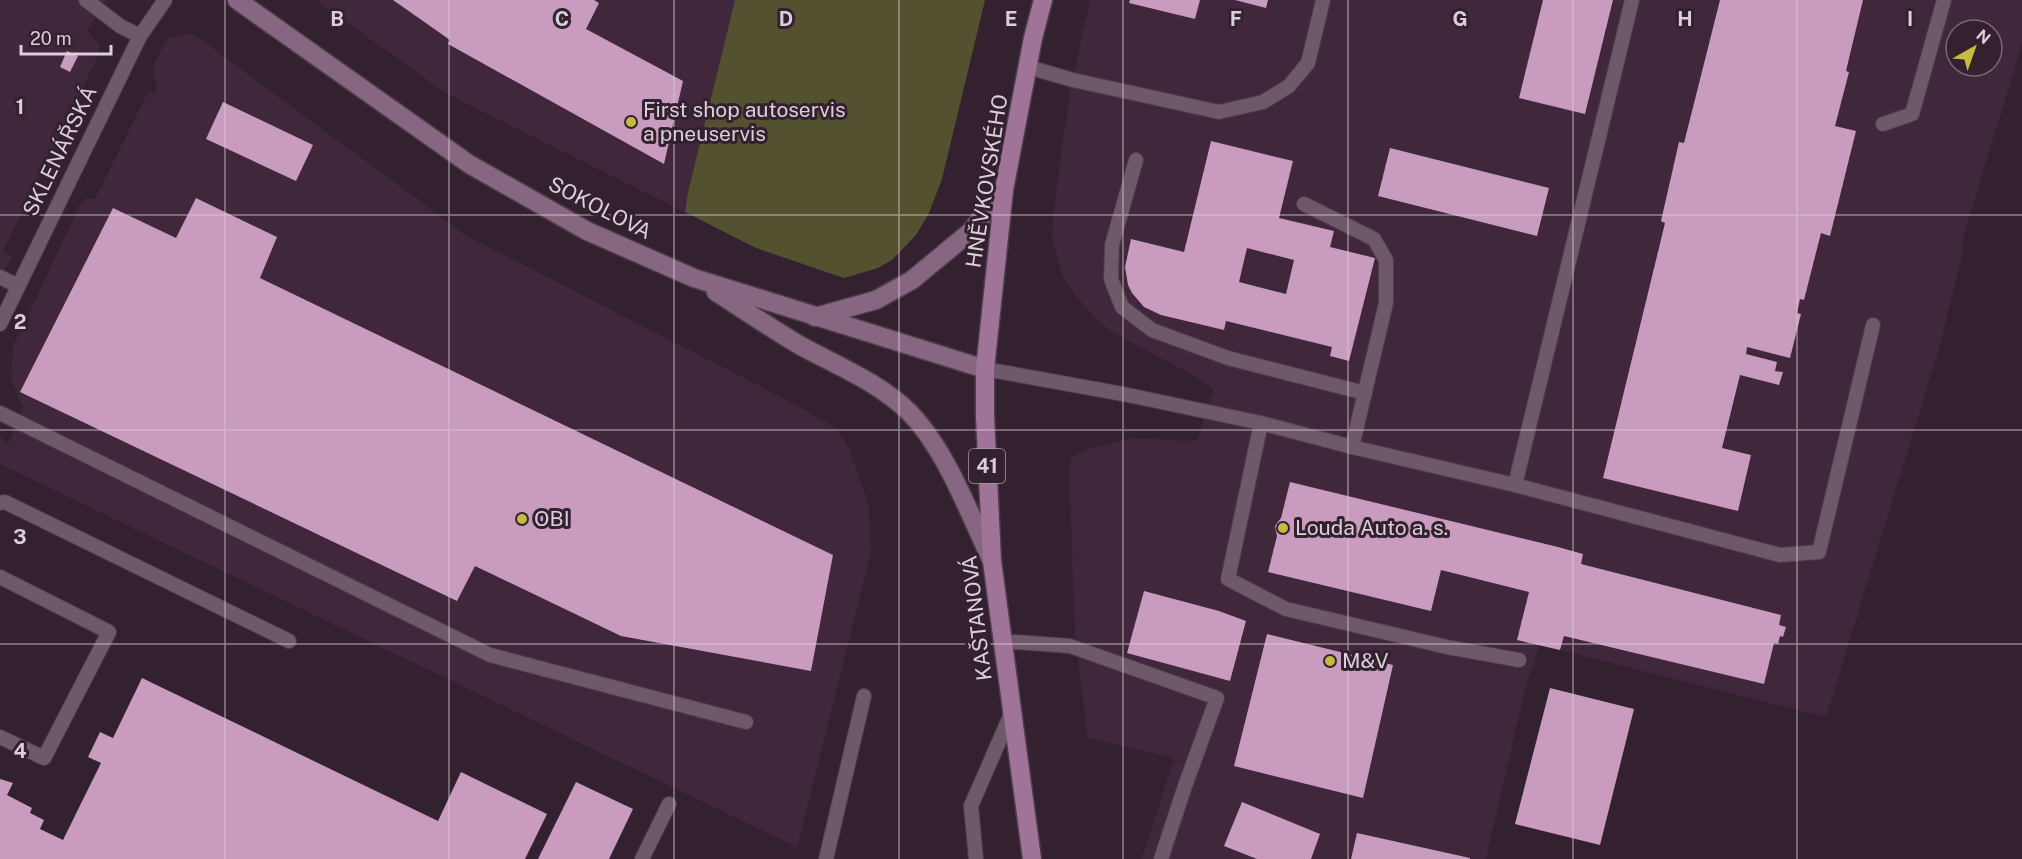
<svg xmlns="http://www.w3.org/2000/svg" width="2022" height="859" viewBox="0 0 2022 859" font-family="'Public Sans',sans-serif">
<style>
.built{fill:#40273b;fill-rule:evenodd}
.green{fill:#53512f}
.building{fill:#c89bbf;fill-rule:evenodd}
.lines{fill:none;stroke-linecap:round;stroke-linejoin:round}
.lane-casing{stroke:#4d3d4a;stroke-width:16}
.secondary-casing{stroke:#4d3d4a;stroke-width:21}
.primary-casing{stroke:#4d3d4a;stroke-width:21}
.lane{stroke:#6e586a;stroke-width:14}
.secondary{stroke:#876681;stroke-width:18}
.primary{stroke:#a07398;stroke-width:18}
.grid{fill:none;stroke:#dccfd9;stroke-width:1.5;stroke-opacity:0.55}
.poi-dot{fill:#c4bc3e;stroke:#342130;stroke-width:2}
.labels{text-anchor:middle;stroke-width:6;stroke-linejoin:round;paint-order:stroke}
.shield{fill:#342130;stroke:#aa9ba6;stroke-width:1.5}
.shield-label{font-size:20px;font-weight:bold;fill:#dccfd9}
.poi-label{font-size:21px;fill:#dccfd9;stroke:#342130;text-anchor:start}
.street-label{font-size:21px;fill:#dccfd9;stroke:#342130}
.grid-label{font-size:20px;text-anchor:middle;font-weight:bold;fill:#dccfd9;stroke:#342130;stroke-width:6;stroke-linejoin:round;paint-order:stroke}
</style>
<rect width="100%" height="100%" fill="#342130"/>
<g class="built">
<path d="M 0,0 L 107,0 L 87,31 L 99,45 L 98,56 L 3,251 L 12,256 L 0,278 Z"/>
<path d="M 316,0 L 735,0 L 688,192 L 685,212 L 447,94 Z"/>
<path d="M 1090,0 L 2022,0 L 2022,44 L 1964,234 L 1961,260 L 1939,349 L 1826,717 L 1540,645 L 1526,686 L 1486,859 L 1142,859 L 1174,758 L 1088,738 L 1075,635 L 1069,466 L 1072,458 L 1085,450 L 1131,438 L 1197,441 L 1214,389 L 1196,377 L 1111,331 L 1095,318 L 1072,291 L 1062,274 L 1052,235 L 1053,215 L 1070,91 ZM 1956,30 L 1992,30 L 1992,66 L 1956,66 Z"/>
<path d="M 192,33 L 467,236 L 781,397 L 831,425 L 839,433 L 849,449 L 869,506 L 871,551 L 797,847 L 0,464 L 0,436 L 7,445 L 24,407 L 19,399 L 11,378 L 13,347 L 80,205 L 86,199 L 95,199 L 148,92 L 155,94 L 157,86 L 153,74 L 154,64 L 168,38 Z"/>
</g>
<path class="green" d="M 735,0 L 985,0 L 942,179 L 929,213 L 916,235 L 892,260 L 878,268 L 844,278 L 756,248 L 685,212 L 688,192 Z"/>
<g class="building">
<path d="M 393,0 L 594,0 L 599,3 L 586,29 L 683,81 L 664,164 L 448,44 L 450,40 Z"/>
<path d="M 1130,0 L 1200,0 L 1195,19 L 1129,3 Z"/>
<path d="M 1235,0 L 1268,0 L 1266,8 Z"/>
<path d="M 1543,0 L 1613,0 L 1585,114 L 1519,98 Z"/>
<path d="M 1720,0 L 1863,0 L 1846,71 L 1849,72 L 1835,126 L 1856,131 L 1830,236 L 1821,233 L 1804,300 L 1800,299 L 1797,313 L 1801,314 L 1790,358 L 1747,347 L 1746,354 L 1777,362 L 1775,371 L 1783,372 L 1779,385 L 1740,375 L 1722,448 L 1751,455 L 1738,511 L 1603,478 L 1665,223 L 1661,221 L 1679,142 L 1684,143 Z"/>
<path d="M 67,51 L 78,56 L 70,72 L 60,67 Z"/>
<path d="M 223,102 L 313,145 L 296,181 L 206,139 Z"/>
<path d="M 1211,141 L 1293,161 L 1279,218 L 1334,231 L 1330,247 L 1375,258 L 1349,361 L 1330,356 L 1332,347 L 1226,321 L 1224,330 L 1161,315 L 1144,307 L 1132,293 L 1128,285 L 1125,267 L 1131,239 L 1184,252 ZM 1247,248 L 1294,260 L 1286,294 L 1239,282 Z"/>
<path d="M 1390,148 L 1549,188 L 1537,236 L 1378,196 Z"/>
<path d="M 196,198 L 277,237 L 260,278 L 833,555 L 811,671 L 621,636 L 475,566 L 457,601 L 20,392 L 113,208 L 176,238 Z"/>
<path d="M 1290,482 L 1558,547 L 1583,554 L 1581,564 L 1781,615 L 1779,625 L 1786,627 L 1783,637 L 1780,636 L 1778,644 L 1774,643 L 1764,684 L 1564,636 L 1560,650 L 1517,640 L 1529,592 L 1441,570 L 1431,611 L 1268,572 L 1277,536 L 1275,526 L 1281,518 Z"/>
<path d="M 1144,591 L 1219,611 L 1246,621 L 1230,681 L 1127,653 Z"/>
<path d="M 1267,634 L 1393,665 L 1363,798 L 1234,766 Z"/>
<path d="M 142,678 L 438,821 L 461,772 L 547,814 L 525,859 L 0,859 L 0,779 L 13,783 L 7,795 L 32,808 L 30,813 L 44,820 L 40,829 L 63,840 L 101,763 L 88,757 L 100,732 L 113,738 Z"/>
<path d="M 1550,688 L 1634,709 L 1600,845 L 1515,824 Z"/>
<path d="M 576,782 L 633,809 L 609,859 L 538,859 Z"/>
<path d="M 1242,802 L 1320,834 L 1311,859 L 1257,859 L 1224,846 Z"/>
<path d="M 1357,833 L 1470,858 L 1470,859 L 1351,859 Z"/>
</g>
<g class="lines">
<g class="lane-casing">
<g id="lane">
<path d="M 86,0 L 120,26 L 140,36"/>
<path d="M 1028,67 L 1073,80 L 1219,112 L 1263,102 L 1289,86 L 1308,63 L 1323,0"/>
<path d="M 1883,124 L 1912,114 L 1944,0"/>
<path d="M 1136,160 L 1112,245 L 1111,279 L 1122,307 L 1152,330 L 1228,358 L 1365,393"/>
<path d="M 1304,204 L 1374,239 L 1386,260 L 1386,303 L 1352,447"/>
<path d="M 0,277 L 18,286"/>
<path d="M 0,324 L 140,36 L 165,0"/>
<path d="M 985,369 L 1123,394 L 1261,423 L 1352,447 L 1515,485 L 1780,555 L 1819,552 L 1873,325"/>
<path d="M 0,413 L 490,655 L 746,722"/>
<path d="M 1261,423 L 1228,579 L 1286,609 L 1447,647 L 1519,660"/>
<path d="M 1515,485 L 1632,0"/>
<path d="M 0,503 L 5,502 L 289,641"/>
<path d="M 0,577 L 109,632 L 44,758 L 0,737"/>
<path d="M 1001,641 L 1070,646 L 1217,698 L 1185,786 L 1161,859"/>
<path d="M 642,859 L 669,804"/>
<path d="M 826,859 L 864,696"/>
<path d="M 976,859 L 971,806 L 1011,714"/>
</g>
</g>
<g class="secondary-casing">
<g id="secondary">
<path d="M 237,0 L 469,164 L 587,231 L 694,278 L 985,369"/>
<path d="M 716,292 C 744,310 772,329 801,346 C 838,366 880,383 910,413 C 947,451 969,514 992,561"/>
<path d="M 815,317 L 876,300 L 912,280 L 970,232 L 1004,190"/>
</g>
</g>
<g class="primary-casing">
<path id="primary" d="M 1032,859 L 992,561 L 985,416 L 985,369 L 1004,190 L 1033,38 L 1043,0"/>
</g>
<use href="#lane" class="lane"/>
<use href="#secondary" class="secondary"/>
<use href="#primary" class="primary"/>
</g>
<path class="grid" d="M 225,0 L 225,859M 449,0 L 449,859M 674,0 L 674,859M 899,0 L 899,859M 1123,0 L 1123,859M 1348,0 L 1348,859M 1573,0 L 1573,859M 1797,0 L 1797,859M 0,215 L 2022,215M 0,430 L 2022,430M 0,644 L 2022,644"/>
<g class="poi-dot">
<circle cx="631" cy="122" r="6"/>
<circle cx="522" cy="519" r="6"/>
<circle cx="1283" cy="528" r="6"/>
<circle cx="1330" cy="661" r="6"/>
</g>
<g class="labels">
<rect class="shield" x="969" y="449" width="36" height="34" rx="4.5"/>
<g class="shield-label">
<text x="987" y="473">41</text>
</g>
<g class="poi-label">
<text x="643" y="117">First shop autoservis<tspan x="643" dy="24">a pneuservis</tspan></text>
<text x="534" y="526">OBI</text>
<text x="1295" y="535">Louda Auto a. s.</text>
<text x="1342" y="668">M&amp;V</text>
</g>
<g class="street-label">
<text transform="translate(60 151) rotate(-64)" y="7">SKLENÁŘSKÁ</text>
<text transform="translate(987 181) rotate(-81)" y="7">HNĚVKOVSKÉHO</text>
<text transform="translate(600 208) rotate(27)" y="7">SOKOLOVA</text>
<text transform="translate(977 618) rotate(-97)" y="7">KAŠTANOVÁ</text>
</g>
</g>
<g class="grid-label">
<text x="337" y="26">B</text>
<text x="562" y="26">C</text>
<text x="786" y="26">D</text>
<text x="1011" y="26">E</text>
<text x="1236" y="26">F</text>
<text x="1460" y="26">G</text>
<text x="1685" y="26">H</text>
<text x="1910" y="26">I</text>
<text x="20" y="114">1</text>
<text x="20" y="329">2</text>
<text x="20" y="544">3</text>
<text x="20" y="758">4</text>
</g>
<g transform="translate(1974 48) rotate(40)"><circle r="28" fill="#342130" stroke="#776774" stroke-width="1.5"/>
<path d="M0-4.5L10 22L0 15L-10 22Z" fill="#c4bc3e"/>
<text y="-9" font-size="16" font-weight="bold" text-anchor="middle" fill="#dccfd9">N</text>
</g>
<path d="M21 45v9h90v-9" fill="none" stroke="#dccfd9" stroke-width="3"/>
<text x="30" y="45" font-size="18" fill="#dccfd9" stroke="#342130" stroke-width="4.5" paint-order="stroke">20 m</text>
</svg>
